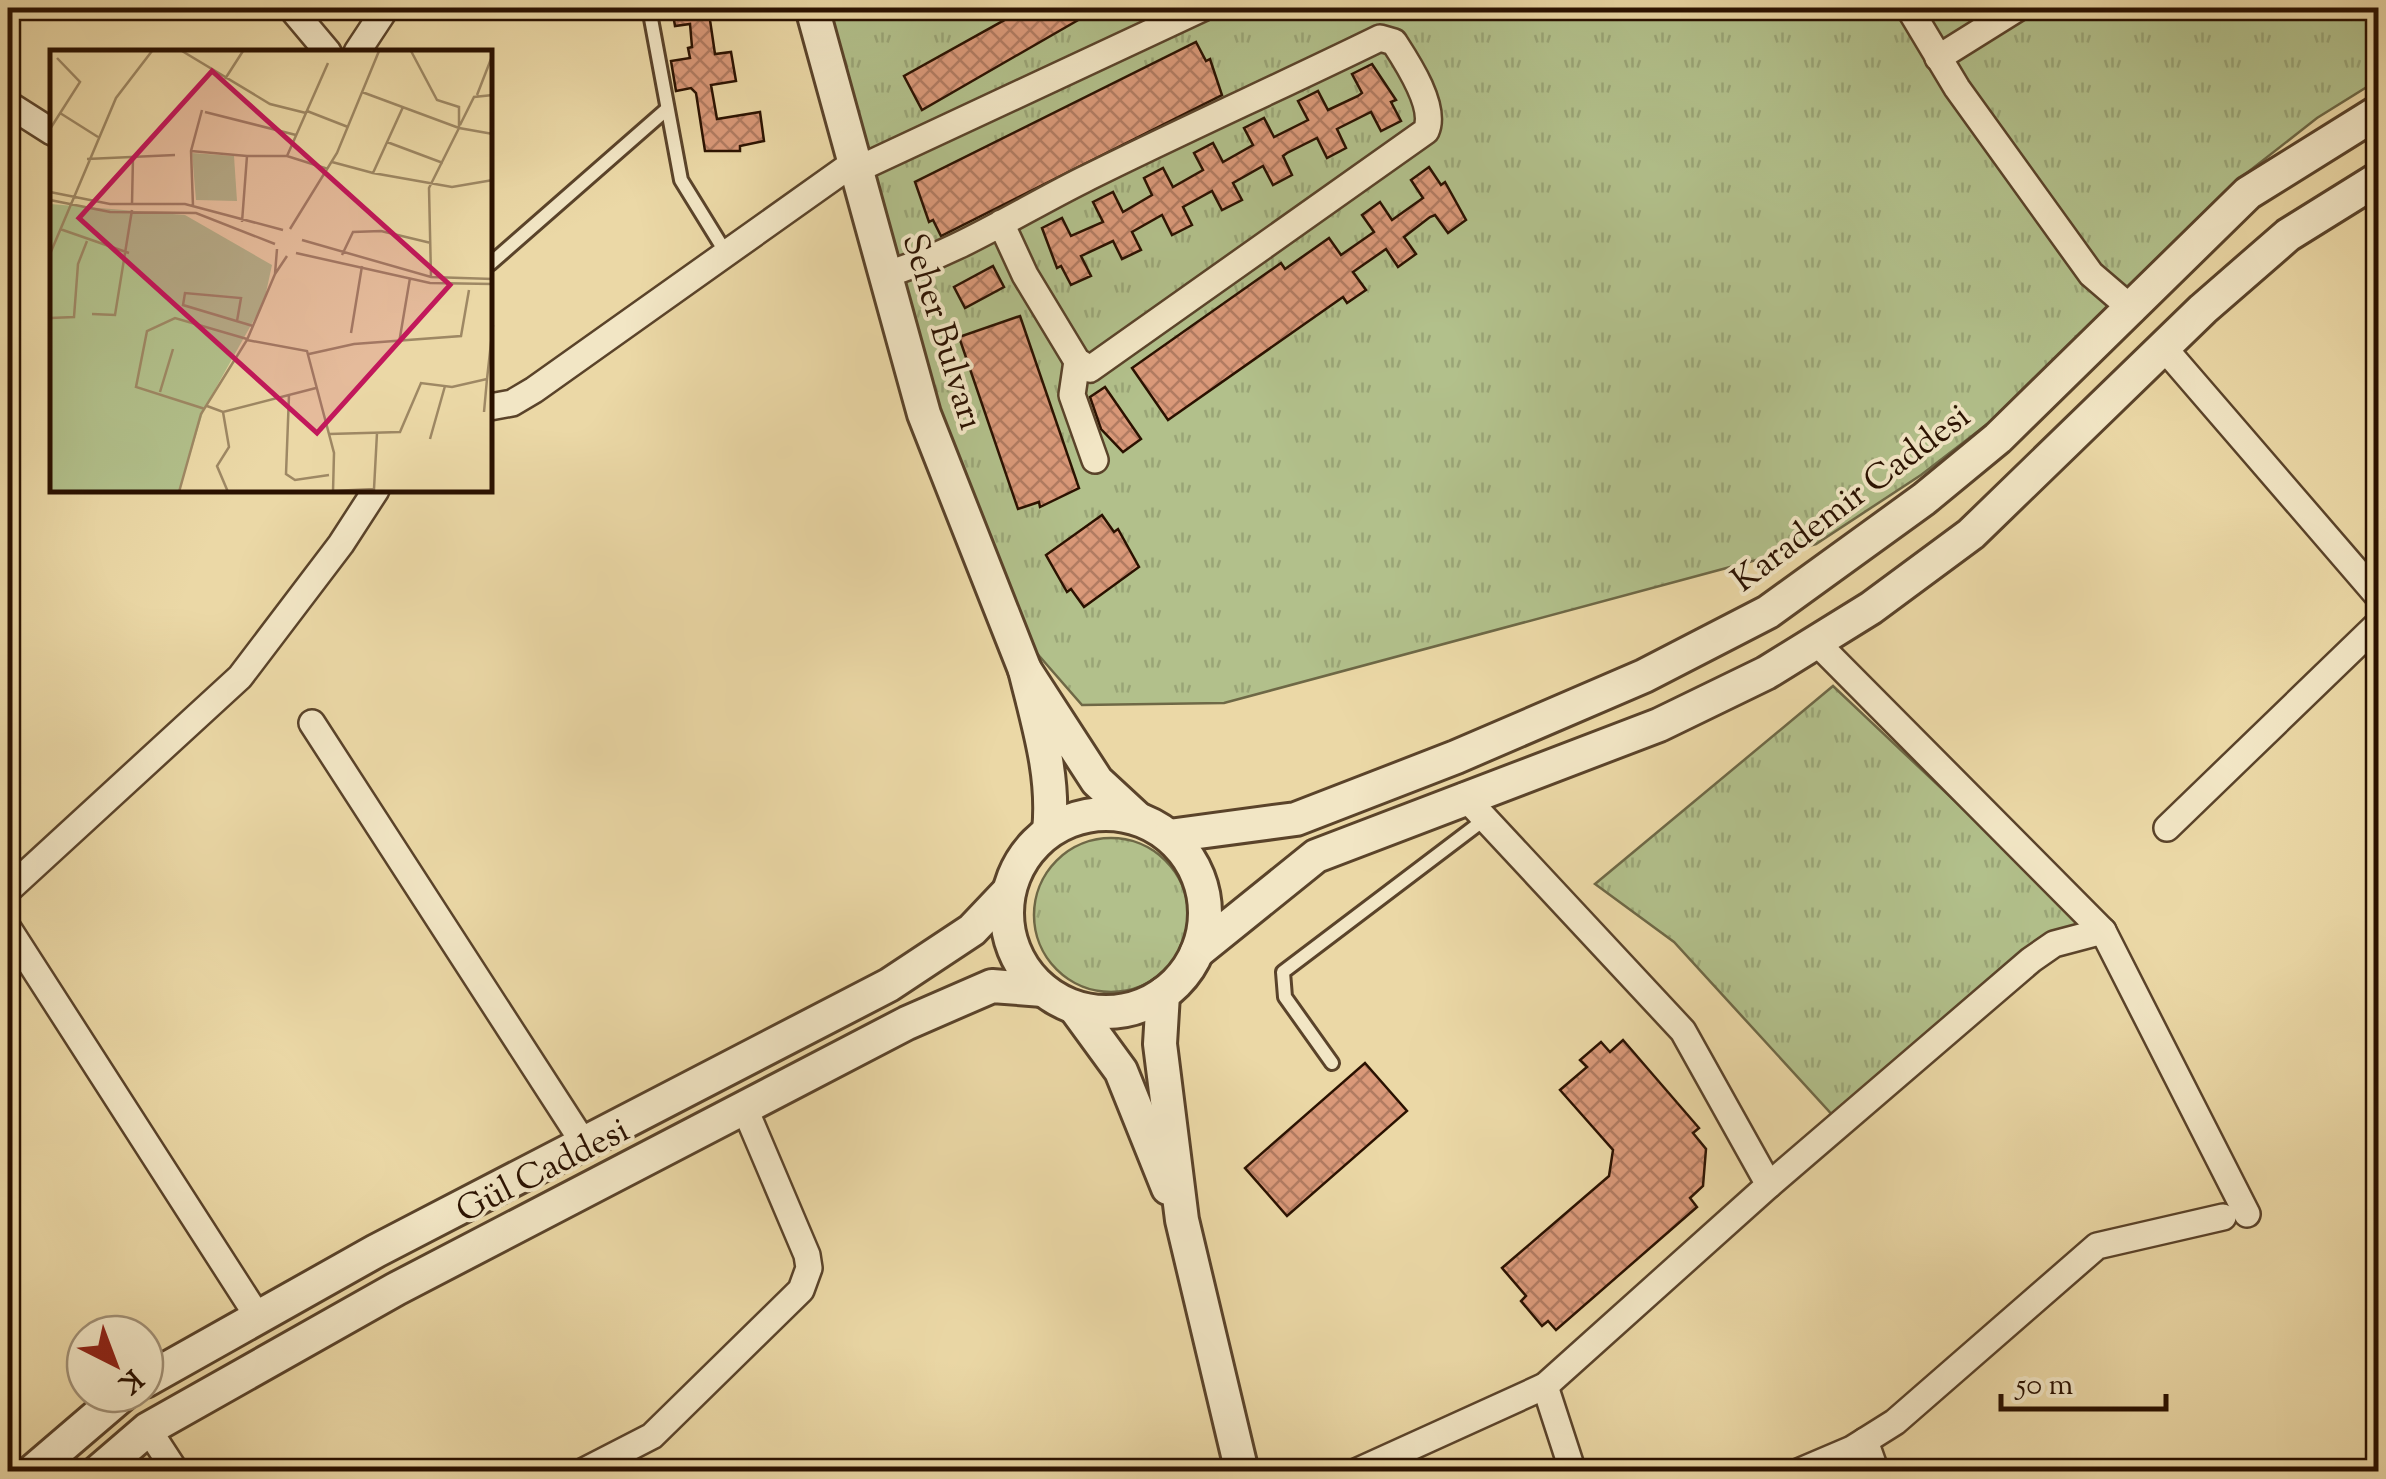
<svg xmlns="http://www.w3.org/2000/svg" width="2386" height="1479" viewBox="0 0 2386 1479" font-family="'Sorts Mill Goudy',serif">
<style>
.grass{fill:url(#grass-tufts);stroke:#6e6846;stroke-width:2.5}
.building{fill:url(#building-cross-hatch);stroke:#2a1100;stroke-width:2.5}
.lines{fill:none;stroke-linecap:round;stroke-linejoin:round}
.service-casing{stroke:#5a432a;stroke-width:18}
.minor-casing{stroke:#5a432a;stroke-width:30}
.tertiary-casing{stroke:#5a432a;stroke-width:38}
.service{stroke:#f2e6c5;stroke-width:12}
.minor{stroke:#f2e6c5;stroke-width:25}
.tertiary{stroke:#f2e6c5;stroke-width:32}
.labels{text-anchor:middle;stroke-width:8;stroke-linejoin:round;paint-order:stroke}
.street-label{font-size:35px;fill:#2a1100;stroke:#f2e6c5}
.inset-road{fill:none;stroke:#9e8864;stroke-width:2.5}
.view{fill:#c2185b;fill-opacity:0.15;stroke:#c2185b;stroke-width:5}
.inset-edge{fill:none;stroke:#2a1100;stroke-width:5}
</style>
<defs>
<pattern id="grass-tufts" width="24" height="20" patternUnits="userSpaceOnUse" patternTransform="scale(2.5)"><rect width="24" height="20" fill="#b2c08b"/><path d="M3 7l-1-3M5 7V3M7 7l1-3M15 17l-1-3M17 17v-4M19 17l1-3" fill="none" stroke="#99a476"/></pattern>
<pattern id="building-cross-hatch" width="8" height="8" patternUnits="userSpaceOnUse" patternTransform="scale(2.5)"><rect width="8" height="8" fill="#da9979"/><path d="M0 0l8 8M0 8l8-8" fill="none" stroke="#b17b61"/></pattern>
</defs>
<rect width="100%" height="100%" fill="#ebd8a6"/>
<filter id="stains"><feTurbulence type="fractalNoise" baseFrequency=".002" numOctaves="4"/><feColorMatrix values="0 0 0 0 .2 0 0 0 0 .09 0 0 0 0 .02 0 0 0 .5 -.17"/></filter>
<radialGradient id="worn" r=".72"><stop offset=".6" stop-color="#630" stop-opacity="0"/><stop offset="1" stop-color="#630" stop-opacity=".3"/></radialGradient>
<g class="grass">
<path d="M 815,8 L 2378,8 L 2378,80 L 2317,118 L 2243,176 L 2003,412 L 1921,475 L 1816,544 L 1224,703 L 1082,705 L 1014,627 L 974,533 Z"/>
<path d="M 1833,686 L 2084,923 L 1837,1120 L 1674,942 L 1595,884 Z"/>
<circle cx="1111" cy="915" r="77"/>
</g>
<g class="building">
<path d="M 672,8 L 728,8 L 729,17 L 710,20 L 715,54 L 731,52 L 736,81 L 711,85 L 717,119 L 760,112 L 764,141 L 740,146 L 740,151 L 705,151 L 696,93 L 691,88 L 676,91 L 671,61 L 690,58 L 688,48 L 692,47 L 690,24 L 675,26 Z"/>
<path d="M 1026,8 L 1099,8 L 922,110 L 904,76 Z"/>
<path d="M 1196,42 L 1206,61 L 1210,59 L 1222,95 L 941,236 L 933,220 L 929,222 L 915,182 Z"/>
<path d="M 1372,64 L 1396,100 L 1391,102 L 1401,121 L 1381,131 L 1371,112 L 1337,129 L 1346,148 L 1327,158 L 1317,138 L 1287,153 L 1283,156 L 1292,175 L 1273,185 L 1263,166 L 1233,183 L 1242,200 L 1222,210 L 1212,191 L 1183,207 L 1192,225 L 1172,235 L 1162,215 L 1132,232 L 1141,250 L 1122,259 L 1113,241 L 1081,256 L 1091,276 L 1071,285 L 1061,266 L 1057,268 L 1042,228 L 1062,218 L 1071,236 L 1103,222 L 1093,202 L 1113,192 L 1123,212 L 1152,195 L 1144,178 L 1163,168 L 1173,187 L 1203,170 L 1194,153 L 1213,143 L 1223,162 L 1253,145 L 1244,128 L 1264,118 L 1274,137 L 1308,120 L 1298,101 L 1318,91 L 1328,110 L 1358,96 L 1362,93 L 1352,74 Z"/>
<path d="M 1429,167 L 1441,185 L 1445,182 L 1466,220 L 1448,233 L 1435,215 L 1430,217 L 1404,237 L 1416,254 L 1398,267 L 1386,249 L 1353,272 L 1366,290 L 1347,303 L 1343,297 L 1168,420 L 1132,368 L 1281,263 L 1285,269 L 1329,238 L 1341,255 L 1374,232 L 1362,215 L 1380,202 L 1392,220 L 1423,198 L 1411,180 Z"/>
<path d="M 993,266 L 1004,287 L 965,308 L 954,287 Z"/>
<path d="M 1020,316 L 1079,488 L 1040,507 L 1039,502 L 1018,509 L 959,337 Z"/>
<path d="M 1105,387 L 1141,439 L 1123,452 L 1101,429 L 1090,397 Z"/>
<path d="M 1102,515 L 1114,532 L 1118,529 L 1139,567 L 1084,607 L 1071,589 L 1067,592 L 1046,555 Z"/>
<path d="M 1623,1040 L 1699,1128 L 1693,1133 L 1706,1149 L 1703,1186 L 1690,1198 L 1697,1207 L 1556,1330 L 1548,1321 L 1542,1326 L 1521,1301 L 1526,1296 L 1502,1268 L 1609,1176 L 1613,1150 L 1560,1090 L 1587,1067 L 1580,1060 L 1601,1042 L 1610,1052 Z"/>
<path d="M 1365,1063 L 1407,1111 L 1287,1216 L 1245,1168 Z"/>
</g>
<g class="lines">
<g class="service-casing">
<g id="service">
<path d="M 649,8 L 681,180 L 726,253"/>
<path d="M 490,264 L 667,109"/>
<path d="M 1332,1063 L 1285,997 L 1283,972 L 1485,819"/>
</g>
</g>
<g class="minor-casing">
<g id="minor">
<path d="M 291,8 L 328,52"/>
<path d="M 1909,8 L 1957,88 L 2091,274 L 2133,310"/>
<path d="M 357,52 L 386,8"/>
<path d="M 1938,58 L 2018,8"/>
<path d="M 8,104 L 52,132"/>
<path d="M 854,171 L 1203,8"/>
<path d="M 884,275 C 955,254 1017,213 1083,180 C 1181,131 1282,86 1380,38 L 1394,42 C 1407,62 1437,107 1426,131 L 1090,369 L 1077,361 L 1025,275 L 1001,223"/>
<path d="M 2164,348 L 2378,596"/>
<path d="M 1077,361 L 1072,395 L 1095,460"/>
<path d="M 490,407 L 512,403 L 534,390 L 852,164"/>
<path d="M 1816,642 L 2103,931 L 2247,1214"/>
<path d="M 312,723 L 585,1145"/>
<path d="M 2167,828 L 2378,624"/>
<path d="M 8,890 L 240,677 L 341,544 L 376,490"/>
<path d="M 8,928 L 258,1317"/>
<path d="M 1769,1185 L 2031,960 L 2054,944 L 2103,931"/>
<path d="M 1545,1386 L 1573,1472"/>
<path d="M 148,1429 L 176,1472"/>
<path d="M 1865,1441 L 1876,1472"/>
<path d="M 582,1472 L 652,1436 L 801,1290 L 809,1268 L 807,1255 L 745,1109"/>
<path d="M 1356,1472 L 1545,1386 L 1769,1185 L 1683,1031 L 1464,796"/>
<path d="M 1798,1472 L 1852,1449 L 1895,1422 L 2097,1246 L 2223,1217"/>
</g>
</g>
<g class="tertiary-casing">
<g id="tertiary">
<path d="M 812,8 L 924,414 L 1025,670"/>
<circle cx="1106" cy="913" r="99"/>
<path d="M 1049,831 C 1055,776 1038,723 1025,670 L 1097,781 L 1137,818"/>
<path d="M 1169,836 L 1296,819 L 1456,757 L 1644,676 L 1768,612 L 1924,499 L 1998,438 L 2248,193 L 2378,112"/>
<path d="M 1197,952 L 1316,856 L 1659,725 L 1766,673 L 1871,608 L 1971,534 L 2203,309 L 2288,235 L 2378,179"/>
<path d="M 1163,994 L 1160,1044 L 1182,1220 L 1242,1472"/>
<path d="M 1075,1008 L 1121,1071 L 1168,1188"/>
<path d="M 145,1381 L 376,1251 L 889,985 L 972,930 L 1009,891"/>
<path d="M 32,1472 L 123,1394"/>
<path d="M 98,1472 L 148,1429 L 396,1289 L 907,1023 L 992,986 L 1043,990"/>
</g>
</g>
<use href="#service" class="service"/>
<use href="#minor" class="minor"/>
<use href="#tertiary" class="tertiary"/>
</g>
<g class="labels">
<g class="street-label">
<text transform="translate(944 331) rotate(73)" y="12">Seher Bulvarı</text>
<text transform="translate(1850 497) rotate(-37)" y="12">Karademir Caddesi</text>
<text transform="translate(542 1169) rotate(-27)" y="12">Gül Caddesi</text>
</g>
</g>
<g transform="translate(50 50)">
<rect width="442" height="442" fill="#ebd8a6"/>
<path d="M 142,103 L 184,106 L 187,151 L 146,150 ZM 0,154 L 135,165 L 222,215 L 214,252 L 154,359 L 129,442 L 0,442 Z" fill="#b2c08b"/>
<path class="inset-road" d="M 132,1 L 220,54 L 256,63M 361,1 L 387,50 L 409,57 L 409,78 L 379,138 L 381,227M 175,29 L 193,1M 312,42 L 409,78 L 443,84M 427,45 L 441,9M 353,57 L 323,123 L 402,137 L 443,130M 257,61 L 298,77M 155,62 L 246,85M 10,63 L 48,87M 410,75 L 424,47 L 443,45M 0,79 L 30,32 L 7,8M 337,92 L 393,113M 141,101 L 197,106M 237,106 L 278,13M 37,109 L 125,105M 282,112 L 323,123M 0,142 L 60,154 L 135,154 L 233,180M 0,150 L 60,162 L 146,163 L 225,194M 82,154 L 83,107M 143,156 L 141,101 L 152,60M 192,172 L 197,106 L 237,106 L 278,119M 10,179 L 79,203M 240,179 L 287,103 L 329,1M 252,190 L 381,227 L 443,229M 227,199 L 225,224 L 237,206M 246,203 L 380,233 L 443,234M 0,204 L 66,48 L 102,1M 292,205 L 303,182 L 331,181 L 381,193M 42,264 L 65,265 L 82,160M 0,268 L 24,267 L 28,214 L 37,191M 187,271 L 191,248 L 135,243 L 133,255 L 203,276M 301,283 L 312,216M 197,290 L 257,301 L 284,403 L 283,442M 349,293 L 360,228M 259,304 L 304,294 L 411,286 L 419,240M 110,342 L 123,299M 239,345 L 236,424 L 245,430 L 279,425M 157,356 L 173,362 L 266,338M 155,359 L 86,337 L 97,281 L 125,268 L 197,289M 173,362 L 179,397 L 167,416 L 178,442M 434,362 L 437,329M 279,384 L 350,382 L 371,333 L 402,337 L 437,329 L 443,275M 380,389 L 395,336M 283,441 L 324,439 L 327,383M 129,442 L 151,364 L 197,290 L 225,224"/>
<path class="view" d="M 162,21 L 400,235 L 267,383 L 29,168 Z"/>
<rect width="442" height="442" class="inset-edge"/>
</g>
<rect width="2386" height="1479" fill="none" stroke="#ebd8a6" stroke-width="40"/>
<rect x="10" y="10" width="2366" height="1459" fill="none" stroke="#2a1100" stroke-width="5"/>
<rect x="20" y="20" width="2346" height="1439" fill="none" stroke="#2a1100" stroke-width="2.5"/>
<g transform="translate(115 1364) rotate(138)"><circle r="48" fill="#f2e6c5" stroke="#a29176" stroke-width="2.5"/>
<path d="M0-8L18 38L0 25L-18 38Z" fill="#8f2418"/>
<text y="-15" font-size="28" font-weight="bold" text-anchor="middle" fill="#2a1100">K</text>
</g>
<path d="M2001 1394v15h165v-15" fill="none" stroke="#2a1100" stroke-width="5"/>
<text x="2016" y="1394" font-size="30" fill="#2a1100" stroke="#f2e6c5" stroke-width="8" paint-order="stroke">50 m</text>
<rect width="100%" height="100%" filter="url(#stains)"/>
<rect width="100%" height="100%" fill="url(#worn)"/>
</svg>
